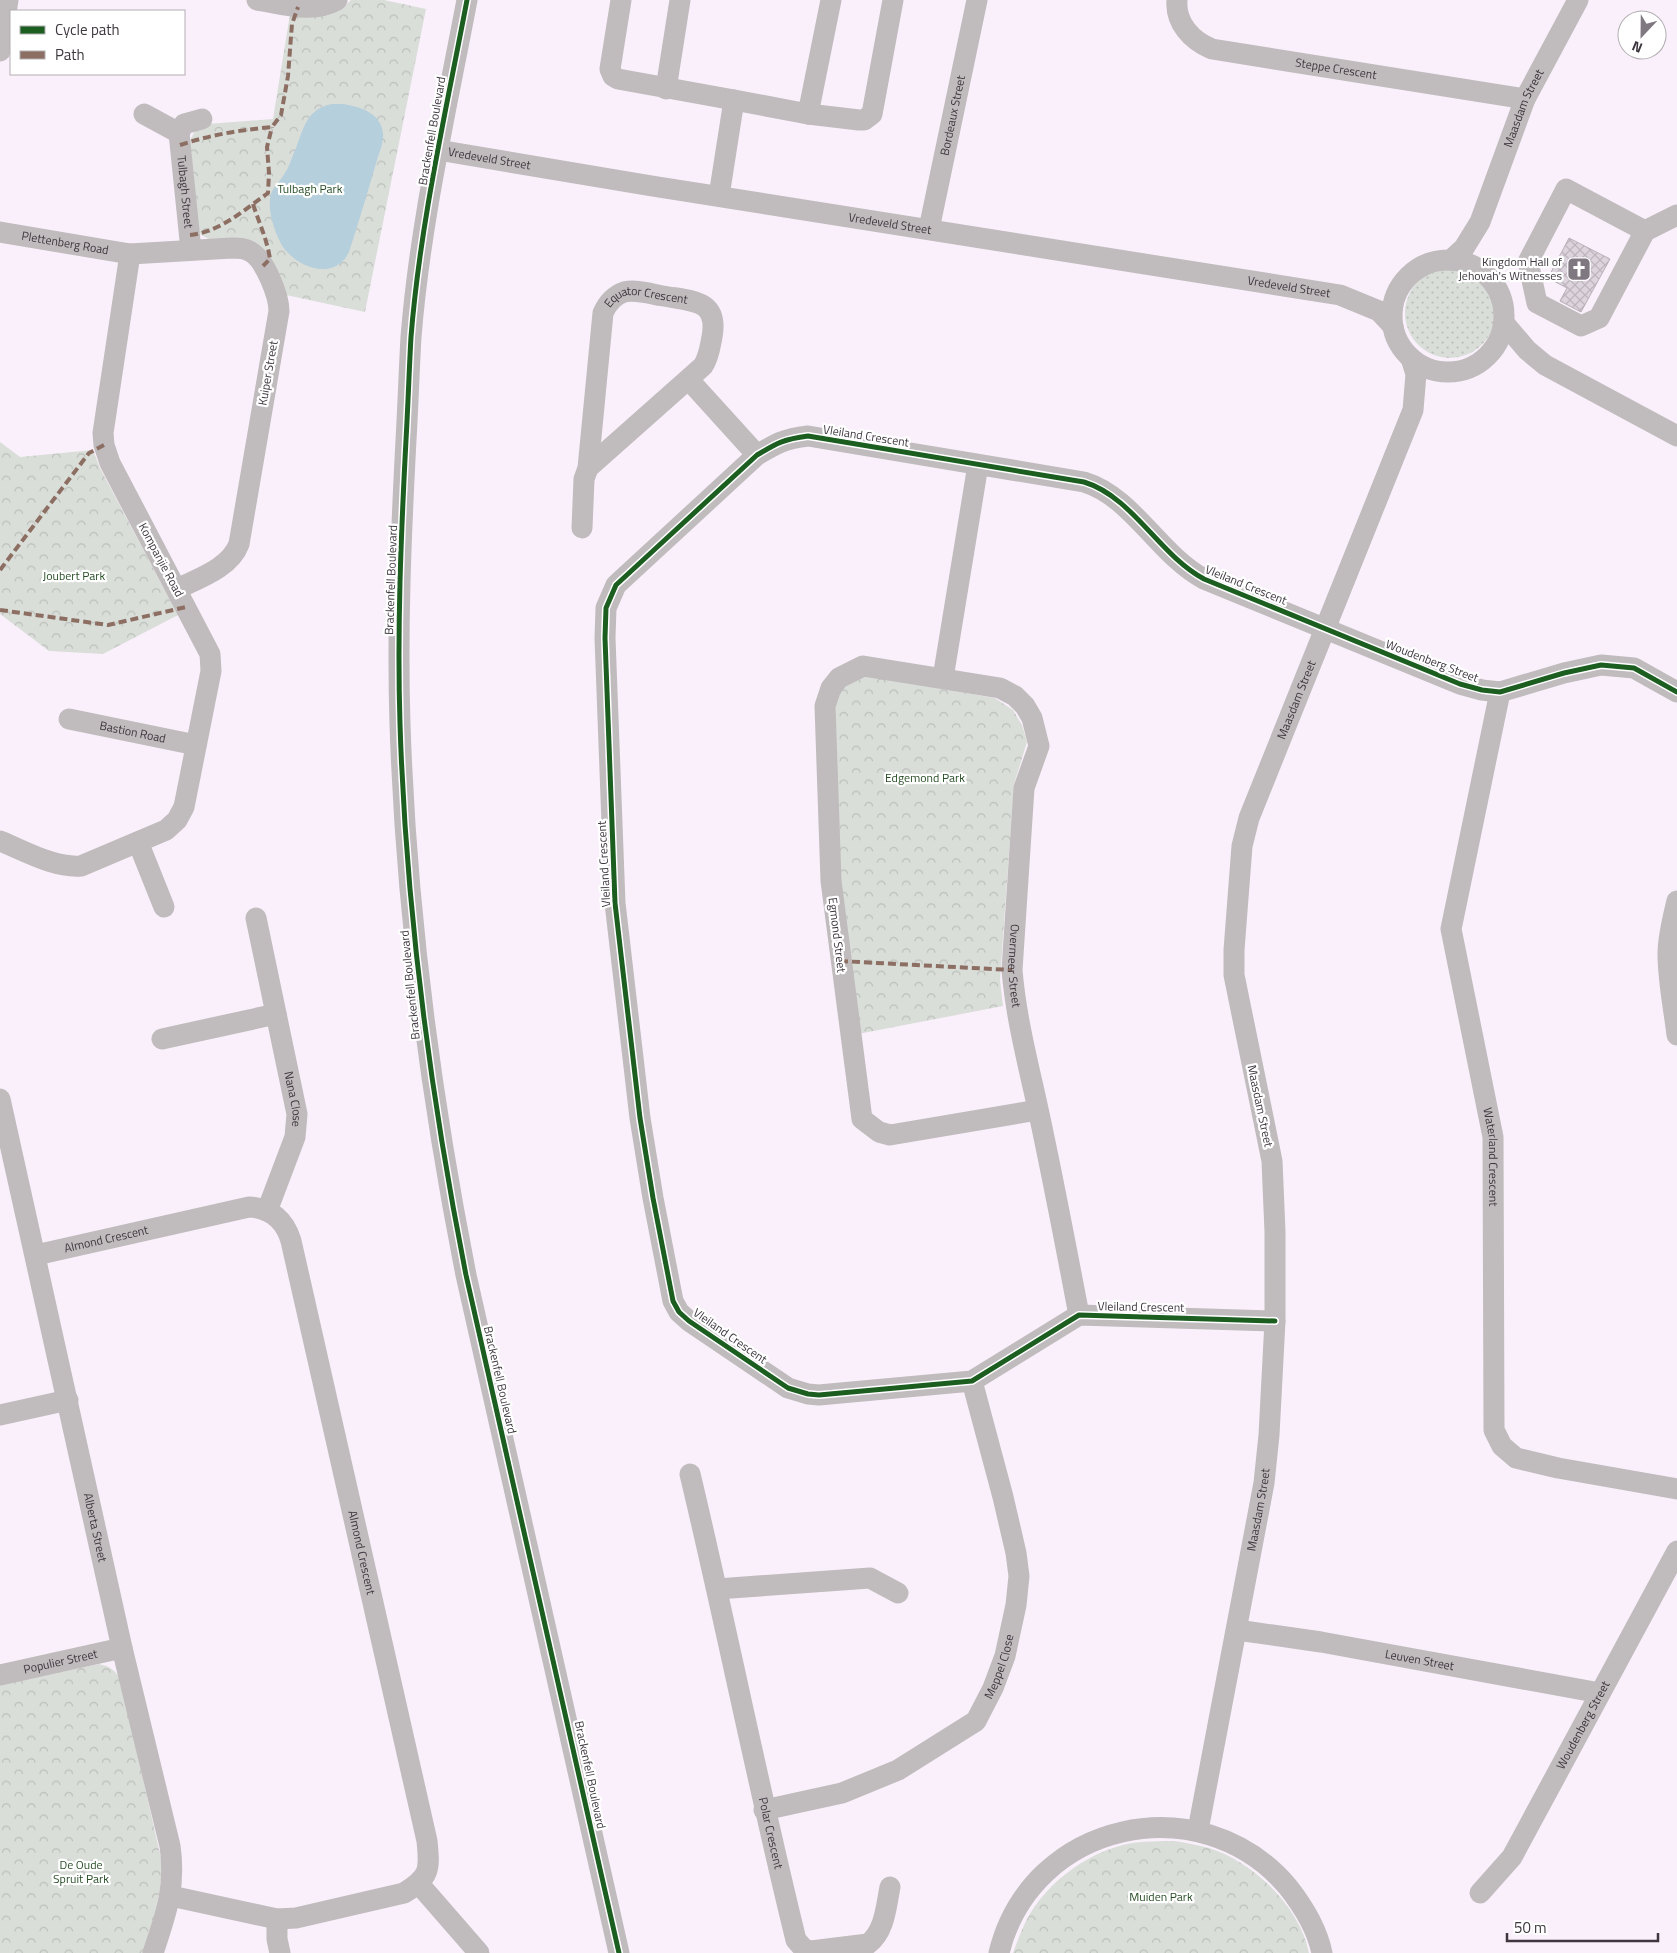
<svg xmlns="http://www.w3.org/2000/svg" width="1677" height="1953" viewBox="0 0 1677 1953" font-family="'Titillium Web',sans-serif">
<style>
.grass{fill:url(#grass-dots)}
.park{fill:url(#park-crowns)}
.water{fill:#b5cfdc}
.building{fill:url(#building-cross-hatch);stroke:#b8b1b8}
.lines{fill:none;stroke-linecap:round;stroke-linejoin:round}
.minor{stroke:#c0bbbd;stroke-width:21}
.quiet{stroke:#8d6e63;stroke-width:4;stroke-dasharray:8 4;stroke-linecap:butt}
.cycleway-casing{stroke:#fff;stroke-width:8}
.cycleway{stroke:#1b5e20;stroke-width:5}
.labels{text-anchor:middle;stroke-width:4.5;stroke-linejoin:round;paint-order:stroke}
.street-label{font-size:12px;fill:#3e373f;stroke:#fff}
.park-label{font-size:12px;fill:#274d25;stroke:#fff}
.poi-label{font-size:12px;fill:#3e373f;stroke:#fff;text-anchor:end}
</style>
<defs>
<pattern id="grass-dots" width="8" height="8" patternUnits="userSpaceOnUse" patternTransform="scale(1.25)"><rect width="8" height="8" fill="#daded9"/><path d="M2 2h.1M6 6h.1" fill="none" stroke="#bcbfbb" stroke-width="1.8" stroke-linecap="round"/></pattern>
<pattern id="park-crowns" width="20" height="18" patternUnits="userSpaceOnUse" patternTransform="scale(1.25)"><rect width="20" height="18" fill="#daded9"/><path d="M2 6a3 3 0 1 1 6 0M12 15a3 3 0 1 1 6 0" fill="none" stroke="#bcbfbb"/></pattern>
<pattern id="building-cross-hatch" width="8" height="8" patternUnits="userSpaceOnUse" patternTransform="scale(1.25)"><rect width="8" height="8" fill="#dcd3dd"/><path d="M0 0l8 8M0 8l8-8" fill="none" stroke="#beb6bf"/></pattern>
</defs>
<rect width="100%" height="100%" fill="#faf0fb"/>
<circle class="grass" cx="1450" cy="313" r="45"/>
<g class="park">
<path d="M 351,0 L 384,0 L 426,9 L 365,312 L 286,295 L 276,274 L 201,235 L 199,231 L 190,140 L 195,131 L 207,124 L 273,119 L 290,14 L 342,8 Z"/>
<path d="M 0,442 L 20,457 L 93,450 L 100,468 L 178,615 L 103,654 L 49,651 L 0,614 Z"/>
<path d="M 866,676 L 995,698 L 1013,710 L 1022,725 L 1027,742 L 1014,784 L 1000,980 L 1003,1006 L 858,1034 L 839,900 L 832,710 C 839,687 844,685 866,676 Z"/>
<path d="M 99,1664 C 110,1666 116,1671 121,1680 L 162,1863 C 162,1894 152,1923 143,1953 L 0,1953 L 0,1685 Z"/>
<path d="M 1175,1841 C 1187,1843 1198,1845 1209,1848 C 1254,1862 1300,1907 1309,1953 L 1013,1953 C 1017,1942 1021,1931 1026,1921 C 1047,1880 1095,1846 1141,1842 C 1152,1841 1164,1841 1175,1841 Z"/>
</g>
<path class="water" d="M 332,104 C 351,103 382,110 383,134 C 384,142 379,153 377,160 C 368,191 359,221 349,252 C 335,281 299,269 283,247 C 276,236 268,213 270,199 C 271,188 280,182 285,173 C 290,166 292,156 296,148 C 304,127 307,109 332,104 Z"/>
<path class="building" d="M 1569,238 L 1610,259 L 1581,312 L 1560,301 L 1567,288 L 1548,278 Z"/>
<g class="lines">
<g class="minor">
<path d="M 257,0 C 284,4 312,14 337,0"/>
<path d="M 467,0 C 446,111 420,224 411,337 C 409,372 408,406 406,440 C 401,535 397,629 400,724 C 406,910 430,1093 466,1275 L 619,1953"/>
<path d="M 621,0 L 610,69 L 613,76 L 618,79 L 734,100 L 719,196"/>
<path id="s1" d="M 1177,0 C 1175,23 1192,41 1212,49 L 1525,99"/>
<path d="M 0,51 L 8,0"/>
<path d="M 666,89 L 680,0"/>
<path d="M 734,100 L 808,114 L 859,120 L 864,120 L 872,114 L 893,0"/>
<path id="s2" d="M 144,114 L 179,133 L 191,250"/>
<path d="M 808,114 L 831,0"/>
<path d="M 179,133 L 184,124 L 202,119"/>
<path id="s3" d="M 438,150 L 652,186 L 1340,295 L 1379,311 L 1393,326"/>
<path id="s4" d="M 929,229 L 977,0"/>
<path d="M 1645,231 L 1566,189 L 1528,262 L 1537,303 L 1581,326 L 1599,318 L 1645,231 L 1677,215"/>
<path id="s5" d="M 0,232 L 130,254 L 232,248 C 238,248 245,248 251,252 C 265,260 279,296 279,311 L 239,544 C 230,568 199,578 177,589"/>
<path id="s6" d="M 1451,260 L 1464,248 L 1480,222 L 1525,99 L 1578,0"/>
<circle cx="1448" cy="316" r="56"/>
<path d="M 1504,323 L 1527,350 L 1545,365 L 1677,436"/>
<path d="M 689,380 L 757,455"/>
<path id="s7" d="M 582,528 L 584,479 L 588,468 L 603,313 C 607,304 613,296 624,292 C 636,289 651,294 663,296 C 691,301 719,299 712,337 C 710,347 709,357 703,366 L 588,468"/>
<path d="M 943,678 L 978,465"/>
<path id="s8" d="M 1500,692 L 1451,929 L 1493,1137 L 1494,1430 L 1502,1446 L 1516,1458 L 1558,1468 L 1677,1489"/>
<path id="s9" d="M 69,719 L 196,745"/>
<path d="M 0,841 C 25,851 54,868 81,866 L 166,830 L 177,820 L 184,807 L 211,671 L 210,654 L 110,463 L 104,445 L 103,433 L 130,254"/>
<path d="M 138,842 L 164,907"/>
<path d="M 1677,901 C 1673,918 1668,936 1668,954 C 1668,981 1674,1009 1677,1035"/>
<path id="s10" d="M 256,918 L 297,1114 L 295,1137 L 267,1211"/>
<path d="M 162,1039 L 276,1014"/>
<path id="s11" d="M 0,1099 L 122,1648 L 170,1846 C 176,1887 166,1914 153,1953"/>
<path id="s12" d="M 1038,1110 L 890,1135 L 879,1132 L 862,1119 L 831,881 L 825,706 L 831,688 L 839,678 L 863,666 L 1000,688 L 1015,696 L 1025,706 L 1032,718 L 1039,746 L 1024,788 L 1012,970 C 1016,1018 1028,1063 1038,1109 C 1053,1178 1066,1247 1079,1315"/>
<path id="s13" d="M 36,1255 L 249,1207 C 271,1208 285,1220 291,1241 L 427,1841 C 430,1870 430,1877 404,1893 L 296,1918 L 277,1919 L 171,1896"/>
<path d="M 1275,1321 L 1079,1315 L 972,1381 L 819,1395 L 808,1394 L 788,1388 L 689,1321 L 679,1312 L 673,1301 L 653,1198 L 640,1118 L 615,903 L 605,638 L 606,608 L 616,585 L 757,455 C 777,443 784,439 808,436 L 1084,482 C 1133,497 1158,554 1204,579 L 1460,684 L 1482,690 L 1500,692 L 1564,673 L 1601,665 L 1634,668 L 1677,692"/>
<path d="M 0,1415 L 68,1400"/>
<path id="s14" d="M 690,1474 C 727,1629 758,1786 796,1940 L 804,1949 L 811,1951 L 868,1944 C 885,1931 886,1907 890,1887"/>
<path d="M 717,1589 L 870,1578 L 898,1593"/>
<path id="s15" d="M 1237,1630 L 1321,1642 L 1600,1693"/>
<path id="s16" d="M 0,1675 L 122,1648"/>
<path id="s17" d="M 764,1810 L 842,1793 L 898,1770 L 976,1721 L 993,1688 L 1005,1656 L 1016,1605 L 1019,1576 L 1016,1553 L 1003,1497 L 972,1381"/>
<path id="s18" d="M 1198,1830 L 1264,1483 L 1269,1435 L 1275,1321 L 1275,1232 L 1272,1161 L 1234,975 L 1234,950 L 1242,846 L 1249,818 L 1413,410 L 1416,374 L 1411,358"/>
<path d="M 419,1884 L 479,1953"/>
<path id="s19" d="M 1480,1893 L 1512,1857 L 1677,1551"/>
<path d="M 277,1919 L 277,1939 L 280,1953"/>
<path d="M 999,1953 C 1031,1821 1201,1784 1288,1887 C 1303,1906 1317,1929 1322,1953"/>
</g>
<g class="quiet">
<path d="M 180,145 C 210,135 240,130 272,127 L 281,115 L 288,76 L 292,24 L 298,7"/>
<path d="M 253,204 C 259,223 267,239 270,259 L 263,266"/>
<path d="M 190,235 C 220,232 244,210 268,193 L 269,173 L 267,147 L 272,127"/>
<path d="M 0,570 L 89,453 L 104,445"/>
<path d="M 0,610 L 108,625 L 186,607"/>
<path d="M 840,961 L 1012,970"/>
</g>
<g class="cycleway-casing">
<g id="cycleway">
<path d="M 467,0 C 446,111 420,224 411,337 C 409,372 408,406 406,440 C 401,535 397,629 400,724 C 406,910 430,1093 466,1275 L 619,1953"/>
<path d="M 1275,1321 L 1079,1315 L 972,1381 L 819,1395 L 808,1394 L 788,1388 L 689,1321 L 679,1312 L 673,1301 L 653,1198 L 640,1118 L 615,903 L 605,638 L 606,608 L 616,585 L 757,455 C 777,443 784,439 808,436 L 1084,482 C 1133,497 1158,554 1204,579 L 1460,684 L 1482,690 L 1500,692 L 1564,673 L 1601,665 L 1634,668 L 1677,692"/>
</g>
</g>
<use href="#cycleway" class="cycleway"/>
</g>
<defs>
<g id="church-square" transform="scale(1.25)"><rect x="-9" y="-9" width="18" height="18" rx="4" fill="#807881" stroke="#fff"/><path d="M-1.2-6h2.4v3.5h3.3v2.4h-3.3V6h-2.4V-.1h-3.3v-2.4h3.3Z" fill="#fff"/></g>
</defs>
<g fill-rule="evenodd">
<use href="#church-square" x="1579" y="269"/>
</g>
<g class="labels">
<g class="street-label">
<text dy="4" stroke="none"><textPath href="#s1" startOffset="190">Steppe Crescent</textPath></text>
<text dy="4" stroke="none"><textPath href="#s6" startOffset="170">Maasdam Street</textPath></text>
<text dy="4" stroke="none"><textPath href="#s4" startOffset="116">Bordeaux Street</textPath></text>
<text transform="translate(432 131) rotate(-80)" y="4">Brackenfell Boulevard</text>
<text dy="4" stroke="none"><textPath href="#s3" startOffset="52">Vredeveld Street</textPath></text>
<text dy="4" stroke="none"><textPath href="#s2" startOffset="99">Tulbagh Street</textPath></text>
<text dy="4" stroke="none"><textPath href="#s3" startOffset="458">Vredeveld Street</textPath></text>
<text dy="4" stroke="none"><textPath href="#s5" startOffset="66">Plettenberg Road</textPath></text>
<text dy="4" stroke="none"><textPath href="#s3" startOffset="862">Vredeveld Street</textPath></text>
<text dy="4" stroke="none"><textPath href="#s7" startOffset="268">Equator Crescent</textPath></text>
<text transform="translate(268 373) rotate(-80)" y="4">Kuiper Street</text>
<text transform="translate(866 436) rotate(9)" y="4">Vleiland Crescent</text>
<text transform="translate(161 560) rotate(62)" y="4">Kompanjie Road</text>
<text transform="translate(391 580) rotate(-88)" y="4">Brackenfell Boulevard</text>
<text transform="translate(1246 585) rotate(22)" y="4">Vleiland Crescent</text>
<text transform="translate(1432 661) rotate(21)" y="4">Woudenberg Street</text>
<text dy="4" stroke="none"><textPath href="#s18" startOffset="1151">Maasdam Street</textPath></text>
<text dy="4" stroke="none"><textPath href="#s9" startOffset="65">Bastion Road</textPath></text>
<text transform="translate(604 864) rotate(-93)" y="4">Vleiland Crescent</text>
<text transform="translate(837 935) rotate(83)" y="4">Egmond Street</text>
<text dy="4" stroke="none"><textPath href="#s12" startOffset="1092">Overmeer Street</textPath></text>
<text transform="translate(410 985) rotate(-96)" y="4">Brackenfell Boulevard</text>
<text dy="4" stroke="none"><textPath href="#s10" startOffset="185">Nana Close</textPath></text>
<text transform="translate(1260 1106) rotate(78)" y="4">Maasdam Street</text>
<text dy="4" stroke="none"><textPath href="#s8" startOffset="474">Waterland Crescent</textPath></text>
<text dy="4" stroke="none"><textPath href="#s13" startOffset="72">Almond Crescent</textPath></text>
<text transform="translate(1141 1307) rotate(1)" y="4">Vleiland Crescent</text>
<text transform="translate(730 1336) rotate(35)" y="4">Vleiland Crescent</text>
<text transform="translate(500 1380) rotate(77)" y="4">Brackenfell Boulevard</text>
<text dy="4" stroke="none"><textPath href="#s18" startOffset="326">Maasdam Street</textPath></text>
<text dy="4" stroke="none"><textPath href="#s11" startOffset="439">Alberta Street</textPath></text>
<text dy="4" stroke="none"><textPath href="#s13" startOffset="596">Almond Crescent</textPath></text>
<text dy="4" stroke="none"><textPath href="#s15" startOffset="185">Leuven Street</textPath></text>
<text dy="4" stroke="none"><textPath href="#s16" startOffset="62">Populier Street</textPath></text>
<text dy="4" stroke="none"><textPath href="#s17" startOffset="292">Meppel Close</textPath></text>
<text dy="4" stroke="none"><textPath href="#s19" startOffset="198">Woudenberg Street</textPath></text>
<text transform="translate(590 1775) rotate(78)" y="4">Brackenfell Boulevard</text>
<text dy="4" stroke="none"><textPath href="#s14" startOffset="368">Polar Crescent</textPath></text>
</g>
<g class="park-label">
<text x="310" y="193">Tulbagh Park</text>
<text x="74" y="580">Joubert Park</text>
<text x="925" y="782">Edgemond Park</text>
<text x="81" y="1869">De Oude<tspan x="81" dy="14">Spruit Park</tspan></text>
<text x="1161" y="1901">Muiden Park</text>
</g>
<g class="poi-label">
<text x="1562" y="266">Kingdom Hall of<tspan x="1562" dy="14">Jehovah's Witnesses</tspan></text>
</g>
</g>
<rect x="10" y="10" width="175" height="65" fill="#ffffff" stroke="#b2afb2"/>
<rect x="20" y="26" width="25" height="8" fill="#1b5e20" stroke="#b2afb2"/>
<text x="55" y="35" font-size="15" fill="#3e373f">Cycle path</text>
<rect x="20" y="51" width="25" height="8" fill="#8d6e63" stroke="#b2afb2"/>
<text x="55" y="60" font-size="15" fill="#3e373f">Path</text>
<g transform="translate(1642 35) rotate(202)"><circle r="24" fill="#ffffff" stroke="#b2afb2"/>
<path d="M0-4L9 19L0 12L-9 19Z" fill="#807881"/>
<text y="-8" font-size="14" font-weight="bold" text-anchor="middle" fill="#3e373f">N</text>
</g>
<path d="M1507 1933v8h151v-8" fill="none" stroke="#3e373f" stroke-width="2.5"/>
<text x="1514" y="1933" font-size="15" fill="#3e373f" stroke="#ffffff" stroke-width="4" paint-order="stroke">50 m</text>
</svg>
